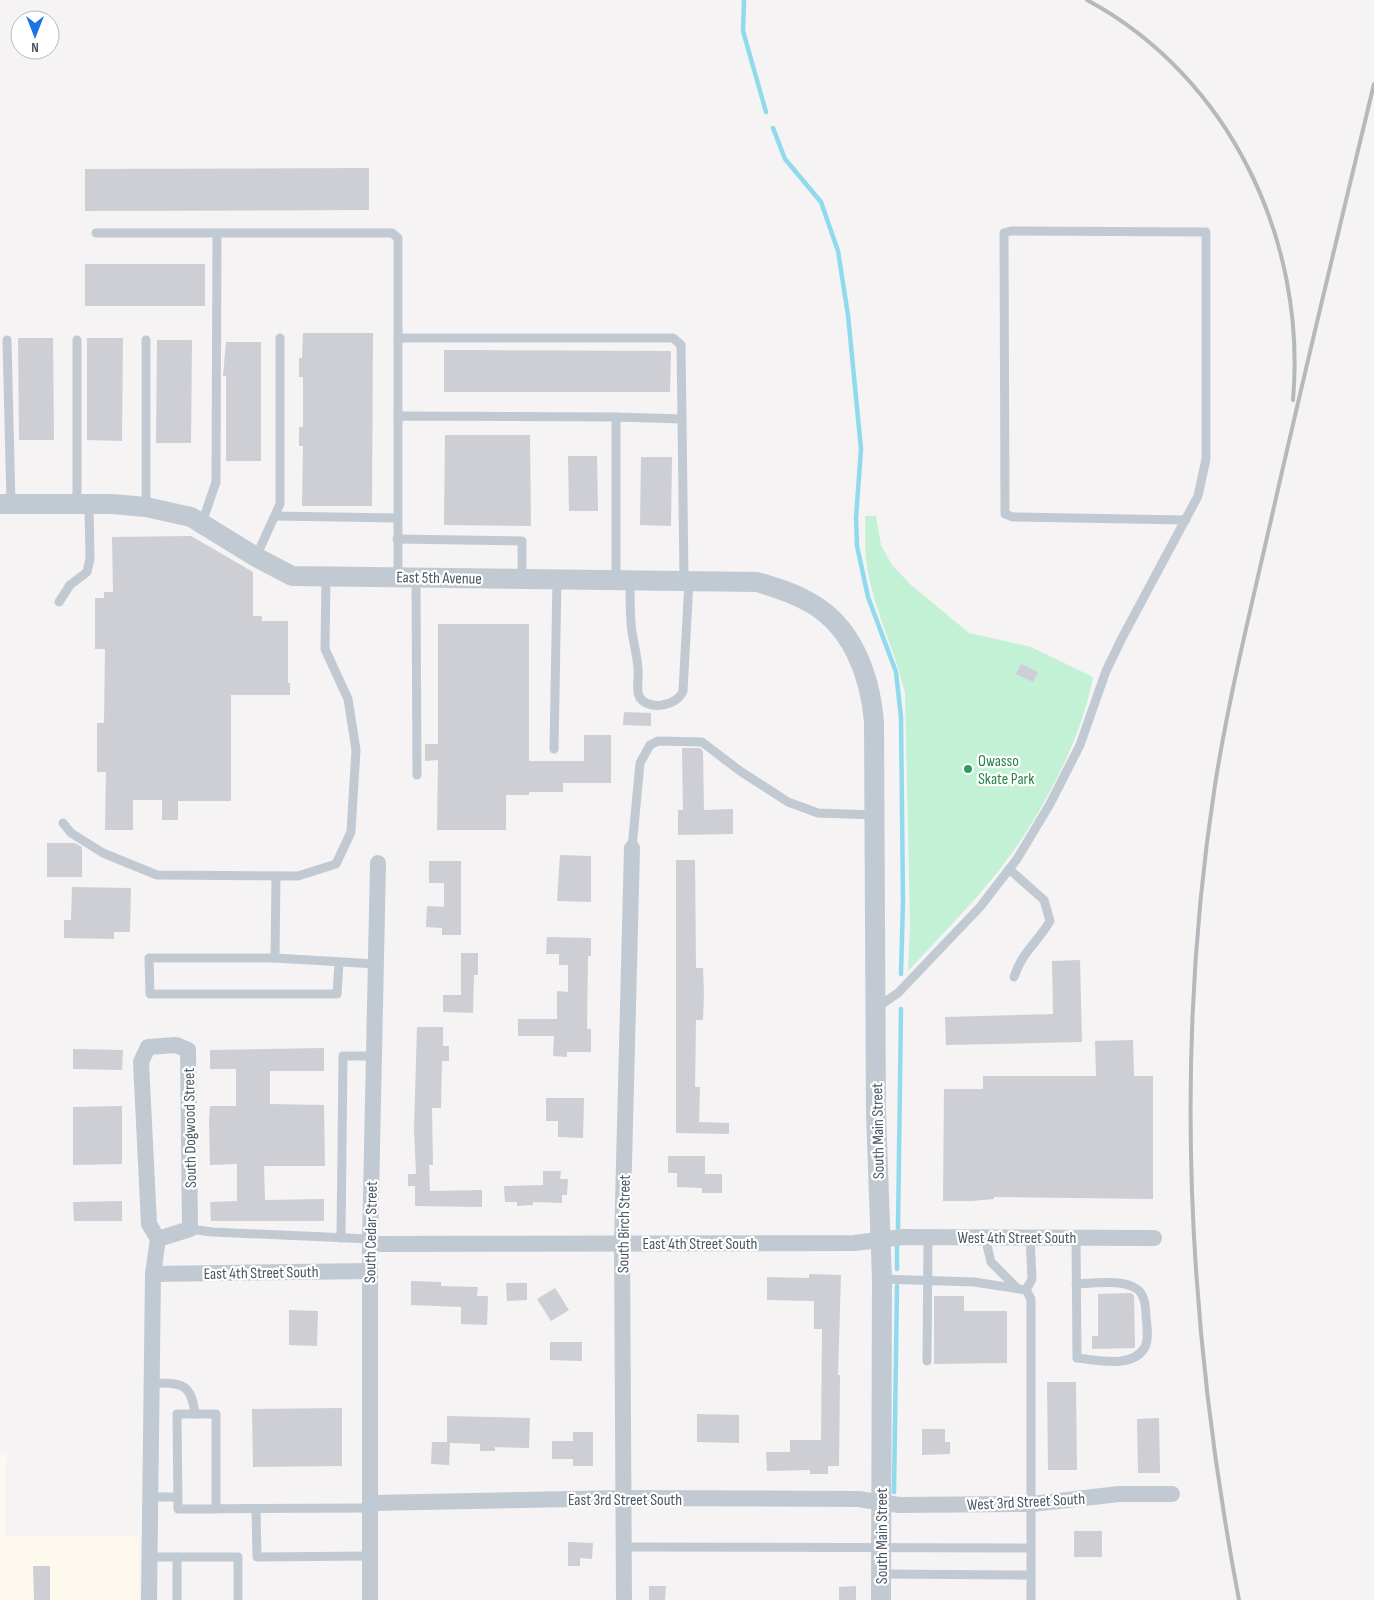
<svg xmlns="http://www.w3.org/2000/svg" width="1374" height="1600" viewBox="0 0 1374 1600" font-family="'Sofia Sans Condensed',sans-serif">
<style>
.commercial{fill:#fdf9ef}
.green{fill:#c3f1d5}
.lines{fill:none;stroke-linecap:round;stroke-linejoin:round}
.stream{stroke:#90daee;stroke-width:4.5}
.building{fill:#cdcfd5}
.service{stroke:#c1cad2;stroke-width:9}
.minor{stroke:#c1cad2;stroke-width:16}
.tertiary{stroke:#c1cad2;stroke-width:20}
.rail{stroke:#b5b8bd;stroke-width:4}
.leisure-dot{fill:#2e9e5b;stroke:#fff;stroke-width:2}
.labels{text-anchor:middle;stroke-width:4.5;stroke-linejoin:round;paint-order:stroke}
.street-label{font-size:16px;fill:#4a5661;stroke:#fff}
.leisure-label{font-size:16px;fill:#27864d;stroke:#fff;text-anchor:start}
</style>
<rect width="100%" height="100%" fill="#f5f3f3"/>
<path class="commercial" d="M 0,1454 L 6,1455 L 5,1536 L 139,1536 L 139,1600 L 0,1600 Z"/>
<path class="green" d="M 865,516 L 876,516 L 881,545 L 892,565 L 910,584 L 969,633 L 1031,647 L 1093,677 C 1082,737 1047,803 1012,853 C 982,895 943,933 908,971 L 910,926 L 905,693 C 895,650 874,610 867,567 C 864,551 866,532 865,516 Z"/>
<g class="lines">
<g class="stream">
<path d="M 744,0 L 743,31 L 766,112"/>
<path d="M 773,128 L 785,159 L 821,202 L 838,251 L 848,315 L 861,449 L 856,518 L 857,546 L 868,597 L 896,672 L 901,717 L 903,901 L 901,974"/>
<path d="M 898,1228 L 901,1009"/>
<path d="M 897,1269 L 897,1245"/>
<path d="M 894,1492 L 897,1286"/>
</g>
</g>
<g class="building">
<path d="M 369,168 L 369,210 L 85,211 L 85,169 Z"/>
<rect x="85" y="264" width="120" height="42"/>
<path d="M 303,333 L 373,333 L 372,506 L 302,506 L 303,446 L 299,446 L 299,427 L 303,427 L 303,377 L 299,377 L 299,358 L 302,358 Z"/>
<path d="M 18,338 L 53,338 L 54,440 L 19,440 Z"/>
<path d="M 87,338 L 123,338 L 122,441 L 87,440 Z"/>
<path d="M 157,340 L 192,340 L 191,443 L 156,443 Z"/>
<path d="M 226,342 L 261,342 L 261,461 L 226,461 L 226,376 L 223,376 Z"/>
<path d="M 444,350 L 671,351 L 670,392 L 444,392 Z"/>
<path d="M 445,435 L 530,435 L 531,526 L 444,525 Z"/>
<path d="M 568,456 L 597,456 L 598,511 L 569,511 Z"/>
<path d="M 641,457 L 672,457 L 671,526 L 640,525 Z"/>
<path d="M 191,536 L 253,572 L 253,616 L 262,616 L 262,621 L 288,621 L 288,683 L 290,683 L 290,695 L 231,695 L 231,801 L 178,801 L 178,820 L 162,820 L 162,800 L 133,800 L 133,830 L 105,830 L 106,772 L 97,772 L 97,723 L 104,723 L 105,649 L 95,649 L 95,598 L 104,598 L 104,592 L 113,592 L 112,537 Z"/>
<path d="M 438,624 L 529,624 L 529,761 L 584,761 L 584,735 L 611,735 L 611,783 L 563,783 L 563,792 L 529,792 L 529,795 L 506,795 L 506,830 L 437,830 L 438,760 L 425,761 L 425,744 L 438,744 Z"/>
<path d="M 1021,664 L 1038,672 L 1033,682 L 1016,674 Z"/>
<path d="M 624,712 L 651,713 L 651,726 L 623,725 Z"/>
<path d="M 682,748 L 700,748 L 703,751 L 704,810 L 733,809 L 733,834 L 678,835 L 678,810 L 683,810 Z"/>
<path d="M 47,843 L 75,843 L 82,847 L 82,877 L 47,877 Z"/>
<path d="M 560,855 L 591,856 L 591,902 L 557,901 Z"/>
<path d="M 676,860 L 695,860 L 696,968 L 703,968 L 704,992 L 703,1020 L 696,1020 L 695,1087 L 700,1087 L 699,1122 L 729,1123 L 729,1134 L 676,1133 Z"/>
<path d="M 429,861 L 461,861 L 461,935 L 442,935 L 442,928 L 426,927 L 427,906 L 444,907 L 444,883 L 429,883 Z"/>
<path d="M 72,887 L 131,888 L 130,932 L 114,932 L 114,939 L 64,938 L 64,920 L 71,920 Z"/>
<path d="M 547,937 L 591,938 L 591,956 L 588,956 L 587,1029 L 591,1029 L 591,1052 L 567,1052 L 567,1057 L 553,1056 L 554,1036 L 518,1036 L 518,1019 L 557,1019 L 557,991 L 568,992 L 568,965 L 559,965 L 559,954 L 546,954 Z"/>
<path d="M 461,953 L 478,953 L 478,975 L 474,975 L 473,1013 L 443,1012 L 443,995 L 461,995 Z"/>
<path d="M 1080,960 L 1082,1042 L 946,1045 L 945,1017 L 1053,1014 L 1052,961 Z"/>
<path d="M 417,1027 L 443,1027 L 443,1046 L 449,1046 L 449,1061 L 442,1061 L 441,1108 L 432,1108 L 433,1165 L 429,1165 L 430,1191 L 482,1190 L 482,1207 L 415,1206 L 415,1186 L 408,1186 L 408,1174 L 416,1174 L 414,1129 Z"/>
<path d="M 1133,1040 L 1134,1076 L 1153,1076 L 1153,1199 L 994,1197 L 994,1199 L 972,1201 L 943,1201 L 944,1089 L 983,1089 L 983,1076 L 1096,1076 L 1095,1041 Z"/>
<path d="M 324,1048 L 324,1071 L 270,1071 L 270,1104 L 324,1105 L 325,1166 L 264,1166 L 265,1200 L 324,1199 L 324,1221 L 211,1221 L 210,1202 L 237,1201 L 237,1164 L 210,1165 L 209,1121 L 210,1106 L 236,1106 L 236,1069 L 210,1069 L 210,1050 Z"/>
<path d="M 73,1049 L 123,1050 L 122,1070 L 73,1069 Z"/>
<path d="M 546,1098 L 584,1098 L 583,1138 L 558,1137 L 558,1121 L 546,1121 Z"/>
<path d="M 122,1106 L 122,1164 L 73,1165 L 73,1107 Z"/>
<path d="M 668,1156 L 705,1156 L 705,1174 L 722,1174 L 722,1193 L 702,1193 L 702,1188 L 677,1187 L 677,1173 L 668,1173 Z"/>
<path d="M 543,1171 L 561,1171 L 560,1179 L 568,1179 L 567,1195 L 562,1195 L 562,1203 L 533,1202 L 533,1205 L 517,1206 L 517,1202 L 505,1202 L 504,1186 L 543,1185 Z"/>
<path d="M 122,1201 L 122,1221 L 74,1221 L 73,1202 Z"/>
<path d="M 809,1274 L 841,1275 L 838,1375 L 840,1375 L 839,1466 L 828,1466 L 828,1474 L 810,1474 L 810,1470 L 767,1471 L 766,1452 L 790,1452 L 790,1440 L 821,1440 L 822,1329 L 814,1329 L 814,1301 L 767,1300 L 767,1277 L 809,1278 Z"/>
<path d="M 411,1281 L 441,1282 L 441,1286 L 478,1287 L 477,1296 L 488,1296 L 487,1325 L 461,1324 L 461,1307 L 411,1305 Z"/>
<path d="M 506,1283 L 527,1283 L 527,1300 L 507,1301 Z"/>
<path d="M 555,1288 L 569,1310 L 551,1321 L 537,1299 Z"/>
<path d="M 1131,1293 L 1134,1295 L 1135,1348 L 1092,1349 L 1092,1336 L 1098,1336 L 1098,1294 Z"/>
<path d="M 934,1296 L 964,1296 L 964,1311 L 1007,1311 L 1007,1363 L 934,1364 Z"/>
<path d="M 289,1310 L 318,1311 L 317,1346 L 289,1345 Z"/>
<path d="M 550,1342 L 582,1342 L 582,1361 L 550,1360 Z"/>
<path d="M 1047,1382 L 1076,1382 L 1077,1470 L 1048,1470 Z"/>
<path d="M 342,1408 L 342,1466 L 253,1467 L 252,1409 Z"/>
<path d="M 697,1414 L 739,1415 L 739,1443 L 697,1442 Z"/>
<path d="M 447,1416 L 530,1418 L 529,1448 L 495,1447 L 495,1451 L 480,1451 L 480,1444 L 450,1443 L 449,1465 L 431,1464 L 432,1442 L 447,1442 Z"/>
<path d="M 1159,1418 L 1160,1473 L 1138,1473 L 1137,1419 Z"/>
<path d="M 922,1429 L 945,1429 L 945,1442 L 950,1442 L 950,1454 L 922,1455 Z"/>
<path d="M 573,1432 L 593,1432 L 593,1466 L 573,1466 L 573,1459 L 552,1459 L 552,1441 L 573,1441 Z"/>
<rect x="1074" y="1531" width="28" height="26"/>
<path d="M 568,1542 L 593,1543 L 592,1559 L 580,1558 L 580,1566 L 568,1566 Z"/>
<path d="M 33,1566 L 50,1566 L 50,1600 L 34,1600 Z"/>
<path d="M 649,1586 L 666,1586 L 665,1600 L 649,1600 Z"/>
<path d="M 856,1586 L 856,1600 L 839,1600 L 839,1587 Z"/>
</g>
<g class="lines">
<g class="service">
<path d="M 96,233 L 392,233 L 398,238 L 398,416"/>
<path d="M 398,338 L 673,338 L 681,345 L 682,419"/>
<path d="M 7,340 L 11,504"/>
<path d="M 77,340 L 77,504"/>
<path d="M 616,417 L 682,419 L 684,580"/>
<path d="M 146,507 L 146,340"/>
<path d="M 275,516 L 397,518"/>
<path d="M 202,523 L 216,482 L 217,233"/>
<path d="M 397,539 L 522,541 L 522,578"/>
<path d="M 256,557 L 280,504 L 280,338"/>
<path d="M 398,577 L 398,416 L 616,417 L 616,579"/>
<path d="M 416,578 L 417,775"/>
<path d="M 630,580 C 630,594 630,608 631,623 C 632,638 637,653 638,669 C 639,677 636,688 639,696 C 646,711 677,707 683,691 L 689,581"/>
<path d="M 59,602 L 70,585 L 87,572 L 90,559 L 89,504"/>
<path d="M 554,749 L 557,579"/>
<path d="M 63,823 L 71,833 L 103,853 L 157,875 L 298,876 L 336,864 L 351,832 L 356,750 L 348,699 L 325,649 L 326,577"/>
<path d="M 632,848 L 640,763 L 650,745 L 658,741 L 702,742 L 740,771 L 788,802 L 818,813 L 875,815"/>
<path d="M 1009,869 L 1044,900 L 1050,921 C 1037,943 1022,952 1014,977"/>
<path d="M 275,958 L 276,876"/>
<path d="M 339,962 L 337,994 L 150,994 L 149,958 L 275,958 L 376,964"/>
<path d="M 876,1008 L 898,993 L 980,907 L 1017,859 L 1050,804 L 1080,745 L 1106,671 L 1122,638 L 1198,496 L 1206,459 L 1206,232 L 1011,231 L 1004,233 L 1005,514 L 1013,517 L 1186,520"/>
<path d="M 190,1229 L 212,1232 L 370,1239"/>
<path d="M 1076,1236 L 1077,1358 C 1097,1360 1133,1369 1145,1347 C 1149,1339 1147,1326 1146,1317 C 1146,1308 1145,1295 1137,1289 C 1124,1279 1092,1283 1076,1284"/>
<path d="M 985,1237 L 991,1262 L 1017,1288"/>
<path d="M 341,1238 L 343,1056 L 373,1056"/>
<path d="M 882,1279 L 974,1282 L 1026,1290 L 1031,1299 L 1031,1600"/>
<path d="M 1026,1290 L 1032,1279 L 1030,1236"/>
<path d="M 927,1361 L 928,1237"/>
<path d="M 151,1383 C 181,1383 191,1382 195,1414"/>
<path d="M 150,1497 L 178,1497"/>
<path d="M 216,1509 L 216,1414 L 177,1414 L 178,1509 L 370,1508"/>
<path d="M 256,1510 L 257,1557 L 370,1556"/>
<path d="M 626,1547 L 1030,1548"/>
<path d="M 149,1557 L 177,1557 L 177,1600"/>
<path d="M 177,1557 L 238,1557 L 238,1600"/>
<path d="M 881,1574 L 1030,1575"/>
</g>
<g class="minor">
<path d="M 370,1244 L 854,1243 L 903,1237 L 1154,1238"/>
<path d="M 153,1274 L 370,1271"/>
<path d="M 370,1503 L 624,1498 L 858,1499 L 899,1505 L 1032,1504 L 1119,1494 L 1172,1494"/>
<path d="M 149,1600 L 153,1274 L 158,1239 L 149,1224 L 141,1062 L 148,1047 L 176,1045 L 188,1050 L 190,1229 L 158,1239"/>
<path d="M 370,1600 L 370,1244 L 378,863"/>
<path d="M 624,1600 L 622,1243 L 632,848"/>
</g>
<path class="tertiary" d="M 0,504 L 112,504 L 146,507 L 191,517 L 256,557 L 292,576 L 757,582 C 774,587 791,592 807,601 C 852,624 870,675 874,722 L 876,1114 L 882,1279 L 881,1600"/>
<g class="rail">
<path d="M 1087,0 C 1230,77 1307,241 1293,400"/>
<path d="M 1239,1600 C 1188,1332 1173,1056 1215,785 C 1229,696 1251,608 1271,520 C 1304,374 1339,229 1374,84"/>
</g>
</g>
<circle class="leisure-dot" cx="968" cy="769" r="5"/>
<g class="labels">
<g class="street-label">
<text transform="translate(439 577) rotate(1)" y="6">East 5th Avenue</text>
<text transform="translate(189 1128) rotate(-91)" y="6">South Dogwood Street</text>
<text transform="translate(877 1131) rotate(-91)" y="6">South Main Street</text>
<text transform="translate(623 1224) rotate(-89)" y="6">South Birch Street</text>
<text transform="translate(370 1232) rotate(-89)" y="6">South Cedar Street</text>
<text x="1017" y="1243">West 4th Street South</text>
<text x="700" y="1249">East 4th Street South</text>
<text transform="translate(261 1272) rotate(-1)" y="6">East 4th Street South</text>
<text x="625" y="1505">East 3rd Street South</text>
<text transform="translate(1026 1501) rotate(-3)" y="6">West 3rd Street South</text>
<text transform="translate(881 1536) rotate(-90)" y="6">South Main Street</text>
</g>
<g class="leisure-label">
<text x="978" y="766">Owasso<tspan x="978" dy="18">Skate Park</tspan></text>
</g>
</g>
<g transform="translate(35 35) rotate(180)"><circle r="24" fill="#ffffff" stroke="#b7bbc0"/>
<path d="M0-4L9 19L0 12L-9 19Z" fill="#1a73e8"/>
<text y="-8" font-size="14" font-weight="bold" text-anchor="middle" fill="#4a5661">N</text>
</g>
</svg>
